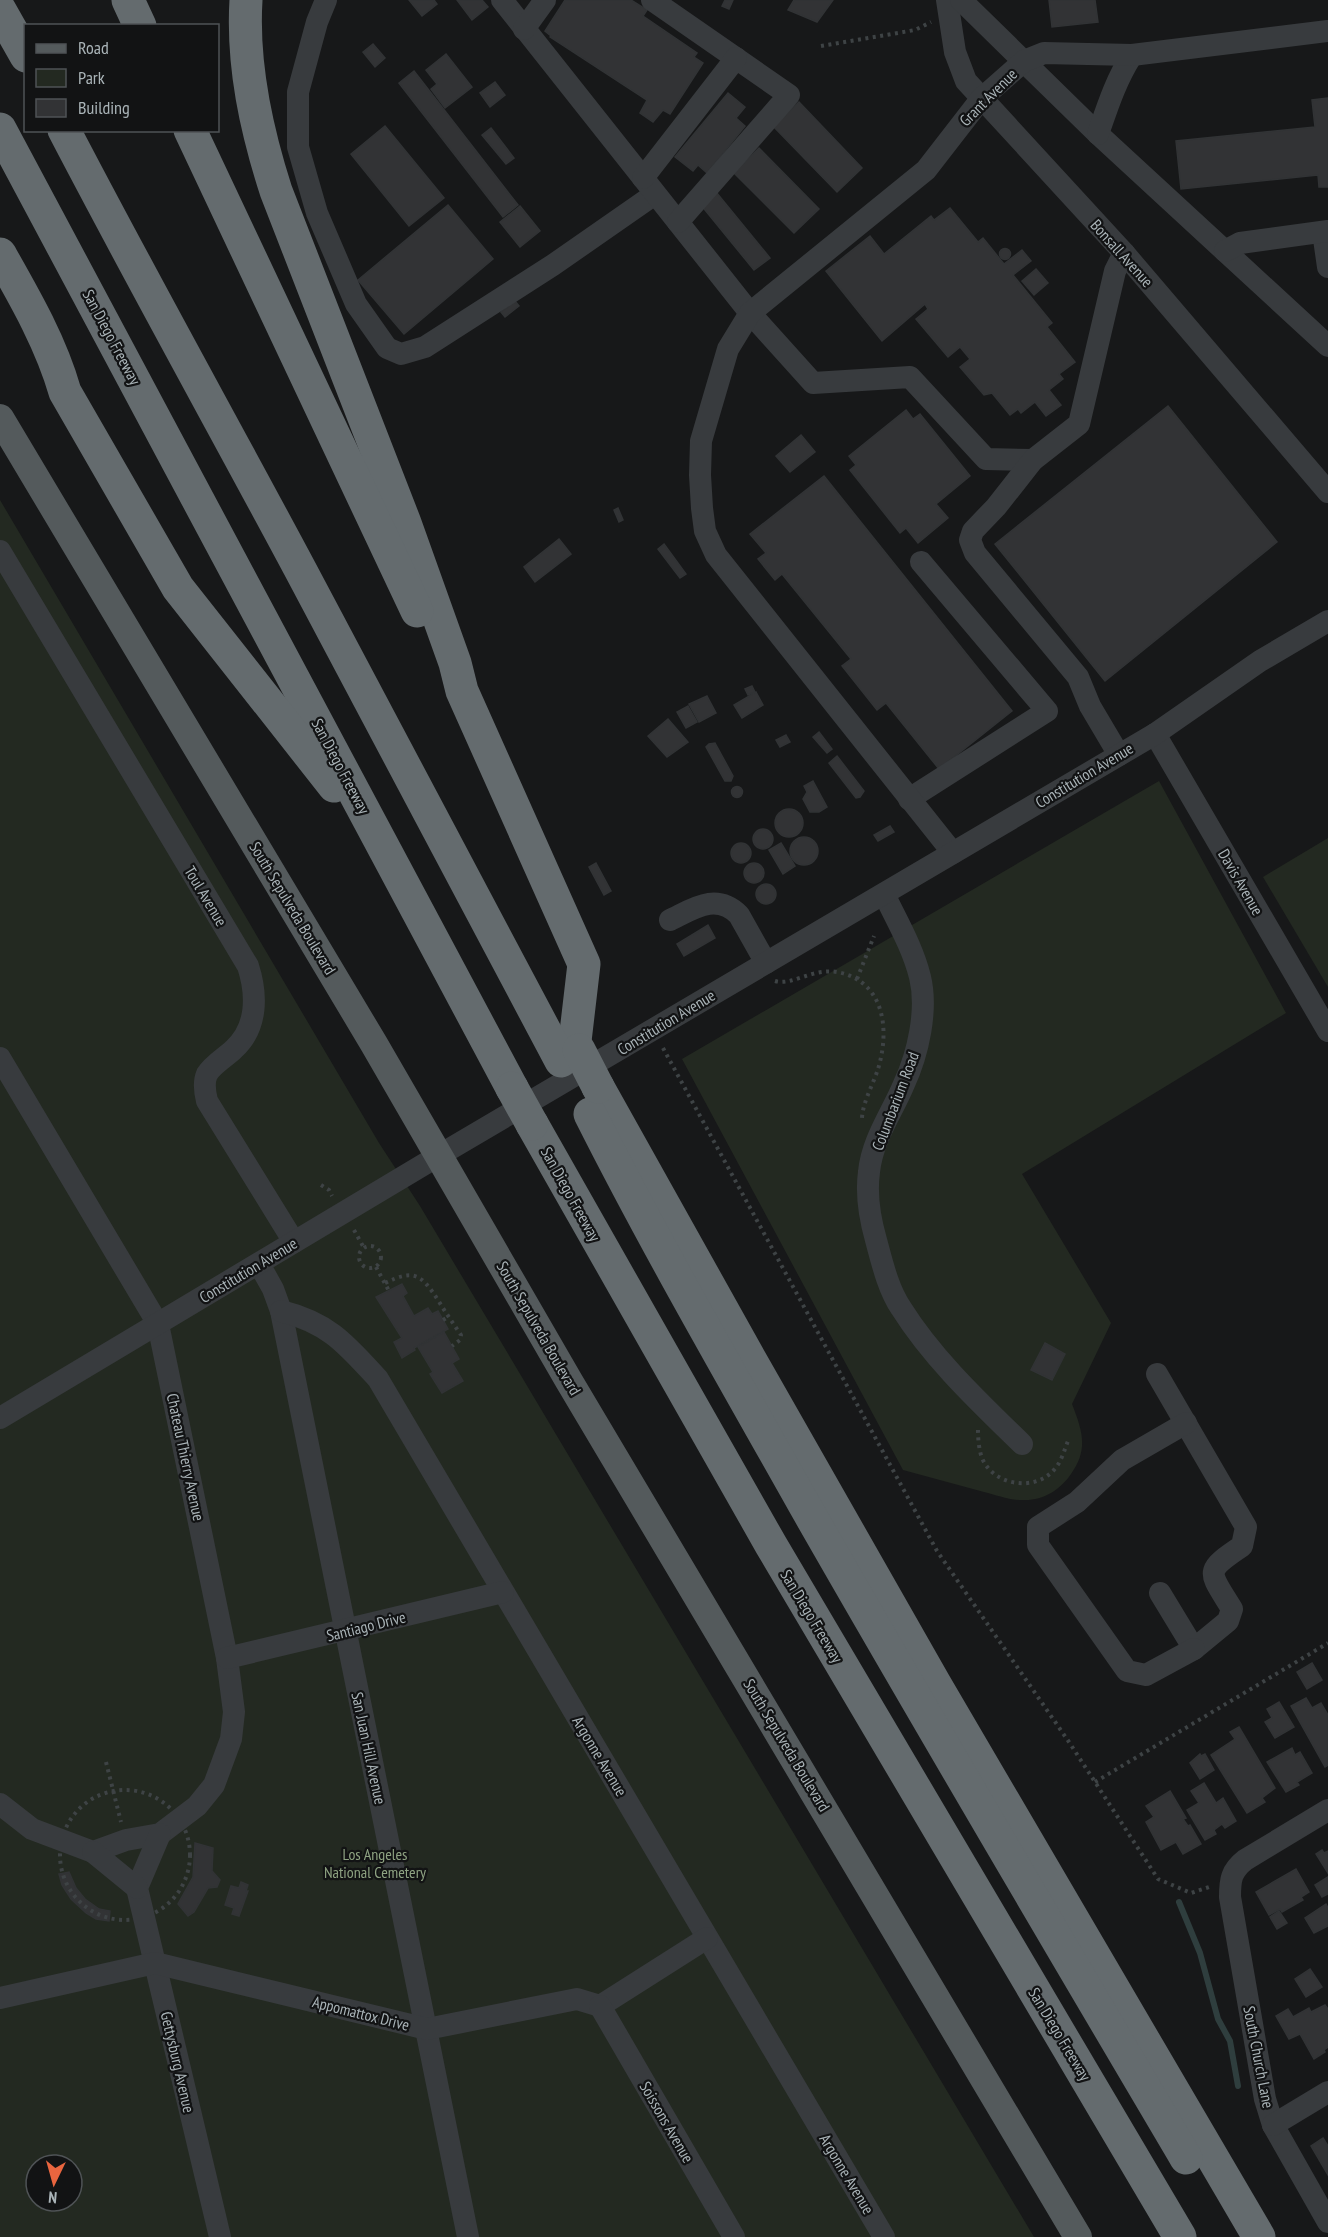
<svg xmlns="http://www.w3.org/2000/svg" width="1328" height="2237" viewBox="0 0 1328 2237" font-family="'PT Sans Narrow',sans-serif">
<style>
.green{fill:#232921;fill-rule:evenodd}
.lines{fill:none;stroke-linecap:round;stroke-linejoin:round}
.stream{stroke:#2f3e3e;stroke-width:6}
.building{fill:#323335;stroke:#313335;stroke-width:1.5}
.path{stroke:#3e4345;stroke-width:4;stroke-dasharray:3 4.5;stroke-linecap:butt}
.minor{stroke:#383b3e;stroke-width:22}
.major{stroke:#545a5c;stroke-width:28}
.highway{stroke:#646b6e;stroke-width:33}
.highway-bridge{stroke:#646b6e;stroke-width:33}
.labels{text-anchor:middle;stroke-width:4.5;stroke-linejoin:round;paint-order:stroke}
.street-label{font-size:16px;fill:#aab4b8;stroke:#121314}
.park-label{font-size:16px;fill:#8ea282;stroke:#121314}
</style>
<rect width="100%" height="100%" fill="#171819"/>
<g class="green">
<path d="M 0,500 L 379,1143 L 420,1206 L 1034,2237 L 0,2237 ZM 36,2165 L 72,2165 L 72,2201 L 36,2201 Z"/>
<path d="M 1159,781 L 1286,1013 L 1022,1174 L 1111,1323 L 1072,1404 C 1082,1430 1089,1449 1071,1474 C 1060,1490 1044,1500 1025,1500 C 1011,1501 997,1495 984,1492 C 957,1485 930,1477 903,1470 L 682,1059 Z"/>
<path d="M 1328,838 L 1328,987 L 1263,877 Z"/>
</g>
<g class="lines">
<path class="stream" d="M 1179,1902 L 1200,1953 L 1218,2019 L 1230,2041 L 1238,2086"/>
</g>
<g class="building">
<path d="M 409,0 L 434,0 L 437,4 L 422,16 Z"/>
<path d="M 457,0 L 482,0 L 488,7 L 472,20 Z"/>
<path d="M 565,0 L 631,0 L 647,10 L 643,16 L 697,53 L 694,57 L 703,63 L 670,114 L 663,110 L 653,122 L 640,113 L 647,100 L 550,37 L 551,36 L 545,31 Z"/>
<path d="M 725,0 L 733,0 L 729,9 L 722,6 Z"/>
<path d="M 794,0 L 833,0 L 817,22 L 788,10 Z"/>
<path d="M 1049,0 L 1095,0 L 1098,22 L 1052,27 Z"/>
<path d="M 373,44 L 385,58 L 375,67 L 363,52 Z"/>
<path d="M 446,54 L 472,87 L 445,108 L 431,89 L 437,84 L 426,70 Z"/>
<path d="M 414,71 L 518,205 L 503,217 L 399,83 Z"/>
<path d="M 495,82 L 505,95 L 490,107 L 480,93 Z"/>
<path d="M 728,93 L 745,107 L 736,118 L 745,126 L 707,173 L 698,165 L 693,171 L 675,157 Z"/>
<path d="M 1328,98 L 1328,187 L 1319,187 L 1318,175 L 1181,189 L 1176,141 L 1315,127 L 1312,100 Z"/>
<path d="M 799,102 L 862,168 L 837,192 L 773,126 Z"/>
<path d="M 385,126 L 444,198 L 409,226 L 351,154 Z"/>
<path d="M 491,128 L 514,158 L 506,164 L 482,135 Z"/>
<path d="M 759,148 L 819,209 L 794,233 L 734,173 Z"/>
<path d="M 716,192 L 770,258 L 754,270 L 701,205 Z"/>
<path d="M 448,205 L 493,259 L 404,334 L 358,280 Z"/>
<path d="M 520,206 L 540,231 L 520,247 L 500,222 Z"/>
<path d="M 950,208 L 978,242 L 983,238 L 1004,264 L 1022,250 L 1031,261 L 1013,275 L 1052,323 L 1047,327 L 1075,362 L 1059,374 L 1063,379 L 1049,390 L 1061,405 L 1046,416 L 1035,402 L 1021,413 L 1018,409 L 1010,415 L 992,393 L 984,395 L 960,367 L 970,359 L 960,347 L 948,357 L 916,319 L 928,309 L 925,304 L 882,341 L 826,271 L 870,236 L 884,254 L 931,216 L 934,220 Z"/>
<circle cx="1005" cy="254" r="5.5"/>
<path d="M 1036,269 L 1048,283 L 1034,295 L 1022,281 Z"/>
<path d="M 515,301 L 519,306 L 505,317 L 501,312 Z"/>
<path d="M 1168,406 L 1277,542 L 1105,681 L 995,544 Z"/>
<path d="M 906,410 L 913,419 L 920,414 L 970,476 L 936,504 L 948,518 L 918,543 L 906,528 L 900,533 L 850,470 L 856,465 L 849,456 Z"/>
<path d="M 801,435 L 815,452 L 790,472 L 776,456 Z"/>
<path d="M 824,476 L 1012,711 L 939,769 L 886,703 L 877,710 L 842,666 L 851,659 L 782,574 L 775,580 L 758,559 L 766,553 L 750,534 Z"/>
<path d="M 618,508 L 623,520 L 619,522 L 614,510 Z"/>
<path d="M 559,539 L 571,554 L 535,582 L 524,567 Z"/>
<path d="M 664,544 L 686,574 L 680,578 L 658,549 Z"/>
<path d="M 752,686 L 755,692 L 748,695 L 745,689 Z"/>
<path d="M 756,692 L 763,705 L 742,718 L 734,705 Z"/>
<path d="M 707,696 L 716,713 L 699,722 L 689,704 Z"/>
<path d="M 688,706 L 697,722 L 686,728 L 677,712 Z"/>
<path d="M 668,719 L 688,742 L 667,757 L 648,736 Z"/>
<path d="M 819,732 L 832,749 L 827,753 L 813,737 Z"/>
<path d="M 786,735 L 790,742 L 780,747 L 776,740 Z"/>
<path d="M 715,743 L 733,776 L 731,781 L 725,781 L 706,747 L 709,744 Z"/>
<path d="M 837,756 L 864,791 L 860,797 L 856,798 L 829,763 Z"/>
<path d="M 813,781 L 827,807 L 819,812 L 810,812 L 803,799 L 807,792 L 804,786 Z"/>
<circle cx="737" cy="792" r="5.5"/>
<circle cx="789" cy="823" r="14"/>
<path d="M 890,826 L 894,832 L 878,841 L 874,835 Z"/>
<circle cx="763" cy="839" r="10"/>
<circle cx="804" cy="851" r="14"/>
<path d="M 781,843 L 795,866 L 783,874 L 769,850 Z"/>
<circle cx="741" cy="853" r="10"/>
<circle cx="754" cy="873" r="10"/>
<path d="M 596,863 L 611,891 L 604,895 L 589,867 Z"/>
<circle cx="766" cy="894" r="10"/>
<path d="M 708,925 L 715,938 L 684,956 L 677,944 Z"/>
<path d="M 402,1284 L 407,1293 L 403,1296 L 414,1316 L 428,1308 L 432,1314 L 438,1311 L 448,1329 L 414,1348 L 415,1350 L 402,1358 L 394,1342 L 402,1338 L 376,1297 Z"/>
<path d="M 444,1332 L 459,1359 L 452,1363 L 463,1381 L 442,1393 L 430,1374 L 433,1372 L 418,1347 Z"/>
<path d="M 1045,1343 L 1065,1354 L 1052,1380 L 1031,1370 Z"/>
<path d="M 1312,1663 L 1322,1680 L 1307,1689 L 1297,1672 Z"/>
<path d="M 1306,1698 L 1312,1708 L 1321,1703 L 1328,1715 L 1328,1765 L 1325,1767 L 1291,1706 Z"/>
<path d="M 1279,1702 L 1294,1727 L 1275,1738 L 1265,1722 L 1272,1718 L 1267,1709 Z"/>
<path d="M 1239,1727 L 1275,1788 L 1262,1798 L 1265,1802 L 1247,1813 L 1211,1755 L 1235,1739 L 1230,1732 Z"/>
<path d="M 1292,1748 L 1295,1755 L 1300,1752 L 1312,1773 L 1297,1782 L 1299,1785 L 1286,1792 L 1267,1762 Z"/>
<path d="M 1200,1754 L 1201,1756 L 1205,1754 L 1214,1770 L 1200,1779 L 1190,1763 Z"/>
<path d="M 1204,1783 L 1216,1803 L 1223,1798 L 1236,1821 L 1225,1828 L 1222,1824 L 1214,1830 L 1216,1834 L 1205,1840 L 1187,1810 L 1199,1803 L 1191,1791 Z"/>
<path d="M 1170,1791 L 1186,1818 L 1183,1819 L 1188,1826 L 1190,1825 L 1201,1844 L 1183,1854 L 1176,1842 L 1161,1850 L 1146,1822 L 1154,1817 L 1146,1806 Z"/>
<path d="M 195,1843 L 213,1848 L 212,1871 L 220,1880 L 217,1887 L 208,1888 L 194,1912 L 188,1916 L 178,1904 L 193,1877 Z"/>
<path d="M 1322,1850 L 1324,1853 L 1328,1851 L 1328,1873 L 1316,1854 Z"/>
<path d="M 1296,1869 L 1309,1892 L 1301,1897 L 1303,1900 L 1282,1912 L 1280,1909 L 1269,1915 L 1256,1892 Z"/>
<path d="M 69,1872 L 76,1888 L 85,1899 L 99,1909 L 110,1911 L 109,1921 L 96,1919 L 86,1913 L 71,1899 L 62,1885 L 59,1874 Z"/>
<path d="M 1328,1877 L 1328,1894 L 1322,1897 L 1315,1885 Z"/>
<path d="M 241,1882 L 248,1885 L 246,1891 L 248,1891 L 239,1916 L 232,1914 L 234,1908 L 225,1905 L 231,1886 L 239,1888 Z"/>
<path d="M 1326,1904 L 1328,1908 L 1328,1926 L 1314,1933 L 1305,1918 Z"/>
<path d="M 1279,1911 L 1287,1923 L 1277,1929 L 1270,1917 Z"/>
<path d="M 1310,1969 L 1322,1987 L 1306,1997 L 1295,1979 Z"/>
<path d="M 1325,2005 L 1328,2009 L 1328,2047 L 1324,2050 L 1325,2052 L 1314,2059 L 1300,2034 L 1289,2039 L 1276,2016 L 1288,2009 L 1293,2017 L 1309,2008 L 1311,2012 Z"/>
<path d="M 1323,2138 L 1328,2146 L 1328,2175 L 1311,2146 Z"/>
</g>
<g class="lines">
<g class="path">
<path d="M 821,46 L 915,30 L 931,22"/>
<path d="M 857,979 L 874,936"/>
<path d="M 775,981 C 792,986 812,968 837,972 C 885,981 890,1030 878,1069 C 873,1085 861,1105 862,1122"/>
<path d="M 663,1048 L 937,1551 L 1069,1742 L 1158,1879 L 1191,1893 L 1209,1887"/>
<path d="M 321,1185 L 329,1190 L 332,1196"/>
<path d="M 354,1230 L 364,1248"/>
<circle cx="370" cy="1257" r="11"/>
<path d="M 376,1267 L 389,1291"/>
<path d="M 385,1283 C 414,1269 421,1274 438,1300 C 445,1312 453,1323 461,1335 L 460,1340 L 452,1346"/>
<path d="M 443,1320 L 448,1317"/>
<path d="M 978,1430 C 978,1439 979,1450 982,1458 C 993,1485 1033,1492 1053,1471 C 1061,1463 1064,1451 1068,1441"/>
<path d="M 106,1762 L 121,1822"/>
<path d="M 1095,1782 L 1328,1643"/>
<circle cx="125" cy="1855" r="65"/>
</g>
<g class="minor">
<path d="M 326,0 L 317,22 L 298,92 L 298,147 L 317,213 L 356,304 L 387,348 L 401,354 L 425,347 L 553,265 L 655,194"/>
<path d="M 502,0 L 750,313 L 813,383 L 910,377 L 986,459 L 1033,460"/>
<path d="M 652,0 L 789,95 L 678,222"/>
<path d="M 947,0 L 955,52 L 966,81 L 1124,253 L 1328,492"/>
<path d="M 961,0 L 1098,134 L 1328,346"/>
<path d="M 524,29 L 545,0"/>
<path d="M 1098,134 C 1108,105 1116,80 1132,55"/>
<path d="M 643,178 L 736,58"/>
<path d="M 1323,232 L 1328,267"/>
<path d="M 1225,251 L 1240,243 L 1328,231"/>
<path d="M 0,551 L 248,966 C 257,994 258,1027 234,1049 C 226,1057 213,1064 207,1074 C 203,1083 205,1093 207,1101 L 294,1242"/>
<path d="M 1155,734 L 1328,1031"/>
<path d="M 1119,755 L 1090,706 L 1078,677 L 975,553 L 970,540 L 973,531 L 996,507 L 1033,460 L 1079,424 L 1115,271 L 1124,253"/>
<path d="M 909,799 L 1047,711 L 921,562"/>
<path d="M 953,853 L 716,555 L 705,531 L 702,508 L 700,475 L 701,441 L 728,349 L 750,313 L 926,170 L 981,99 L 1024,61 L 1044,53 L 1132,55 L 1328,31"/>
<path d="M 884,894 C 897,921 913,948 920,977 C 928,1010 918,1054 904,1084 C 892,1113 872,1140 869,1172 C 866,1194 870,1219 876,1240 C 882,1262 888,1289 901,1308 C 933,1359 979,1402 1022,1444"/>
<path d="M 670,920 C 693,909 716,892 739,915 L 766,963"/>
<path d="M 0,1058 L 158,1324 L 227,1658 L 234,1712 L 231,1739 L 214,1785 L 197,1806 L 160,1834 L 126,1840 L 93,1852 L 32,1829 L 0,1804"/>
<path d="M 259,1264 L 273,1289 L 281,1311 L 468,2237"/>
<path d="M 281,1311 C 329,1323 346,1344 378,1379 L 884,2237"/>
<path d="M 1157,1374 L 1246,1527 L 1242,1546 C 1203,1572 1209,1571 1232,1609 L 1228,1621 L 1194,1649 L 1160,1593"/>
<path d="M 0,1418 L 438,1156 L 1155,734 L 1260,661 L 1328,621"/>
<path d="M 1186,1423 L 1122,1460 L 1077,1502 L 1038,1527 L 1038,1545 L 1127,1671 L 1146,1675 L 1194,1649"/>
<path d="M 227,1658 L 503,1592"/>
<path d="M 1328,1810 L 1245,1860 C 1231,1871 1230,1880 1230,1897 L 1265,2099 L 1273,2125 L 1328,2222"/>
<path d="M 160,1834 L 137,1888 L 220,2237"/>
<path d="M 93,1852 L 137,1888"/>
<path d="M 0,1998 L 155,1963 L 427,2029 L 577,1999 L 600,2006 L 707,1938"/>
<path d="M 600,2006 L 734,2237"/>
<path d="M 1273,2125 L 1328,2092"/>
</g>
<path class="major" d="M 0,418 L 374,1044 L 569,1381 L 1078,2237"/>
<g class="highway">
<path d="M 128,0 L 140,26"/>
<path d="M 246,0 C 242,65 256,129 276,191 L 405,523 L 455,663 L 462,691 L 584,964 L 575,1041"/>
<path d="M 0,10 L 26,56"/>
<path d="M 0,129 L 512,1088"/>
<path d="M 64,130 C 141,278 222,423 300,569 C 388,733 473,897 561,1061"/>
<path d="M 190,130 L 417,611"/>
<path d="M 0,254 C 25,298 51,343 65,392 L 178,588 L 334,786"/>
<path d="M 598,1087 L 750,1359 L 935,1684 L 1259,2237"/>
<path d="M 590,1114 C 657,1247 732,1376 805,1506 C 930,1725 1058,1941 1186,2158"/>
<path d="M 532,1124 L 771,1545 L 1180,2237"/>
</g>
<g class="highway-bridge">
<path d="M 579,1050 L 598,1087"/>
<path d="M 512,1088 L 532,1124"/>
</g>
</g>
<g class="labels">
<g class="street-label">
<text transform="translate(988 97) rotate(-45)" y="6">Grant Avenue</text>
<text transform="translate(1122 253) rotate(48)" y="6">Bonsall Avenue</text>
<text transform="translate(112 337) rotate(62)" y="6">San Diego Freeway</text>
<text transform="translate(341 766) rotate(62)" y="6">San Diego Freeway</text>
<text transform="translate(1084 775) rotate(-31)" y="6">Constitution Avenue</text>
<text transform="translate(1241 882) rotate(60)" y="6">Davis Avenue</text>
<text transform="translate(206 896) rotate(59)" y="6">Toul Avenue</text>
<text transform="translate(293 908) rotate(59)" y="6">South Sepulveda Boulevard</text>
<text transform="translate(666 1022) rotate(-31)" y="6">Constitution Avenue</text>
<text transform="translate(895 1101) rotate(-69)" y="6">Columbarium Road</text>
<text transform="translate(571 1194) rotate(61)" y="6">San Diego Freeway</text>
<text transform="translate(248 1270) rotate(-31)" y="6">Constitution Avenue</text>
<text transform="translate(539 1328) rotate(60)" y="6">South Sepulveda Boulevard</text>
<text transform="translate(186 1457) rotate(78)" y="6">Chateau Thierry Avenue</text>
<text transform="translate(812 1616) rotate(59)" y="6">San Diego Freeway</text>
<text transform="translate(366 1626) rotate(-14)" y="6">Santiago Drive</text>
<text transform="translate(787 1745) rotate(59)" y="6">South Sepulveda Boulevard</text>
<text transform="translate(369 1748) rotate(78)" y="6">San Juan Hill Avenue</text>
<text transform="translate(600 1756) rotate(59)" y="6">Argonne Avenue</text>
<text transform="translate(361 2013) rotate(14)" y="6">Appomattox Drive</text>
<text transform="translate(1060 2034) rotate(59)" y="6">San Diego Freeway</text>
<text transform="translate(1259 2057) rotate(79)" y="6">South Church Lane</text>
<text transform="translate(178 2062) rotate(77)" y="6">Gettysburg Avenue</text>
<text transform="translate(667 2122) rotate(60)" y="6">Soissons Avenue</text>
<text transform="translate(847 2174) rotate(59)" y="6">Argonne Avenue</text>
</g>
<g class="park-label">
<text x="375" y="1860">Los Angeles<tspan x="375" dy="18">National Cemetery</tspan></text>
</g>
</g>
<rect x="24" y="24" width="195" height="108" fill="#121314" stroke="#4f5356" stroke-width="1.5"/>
<rect x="36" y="44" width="30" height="9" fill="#545a5c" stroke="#4f5356" stroke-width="1.5"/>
<text x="78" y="54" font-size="18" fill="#aab4b8">Road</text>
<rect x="36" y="69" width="30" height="18" fill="#232921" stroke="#4f5356" stroke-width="1.5"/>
<text x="78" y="84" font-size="18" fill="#aab4b8">Park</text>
<rect x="36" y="99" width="30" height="18" fill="#323335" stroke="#4f5356" stroke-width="1.5"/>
<text x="78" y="114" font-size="18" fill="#aab4b8">Building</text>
<g transform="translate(54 2183) rotate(185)"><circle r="28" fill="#121314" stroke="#4f5356" stroke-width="1.5"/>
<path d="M0-4.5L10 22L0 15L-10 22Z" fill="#e9653f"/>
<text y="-9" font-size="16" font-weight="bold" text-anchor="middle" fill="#aab4b8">N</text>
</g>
</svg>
